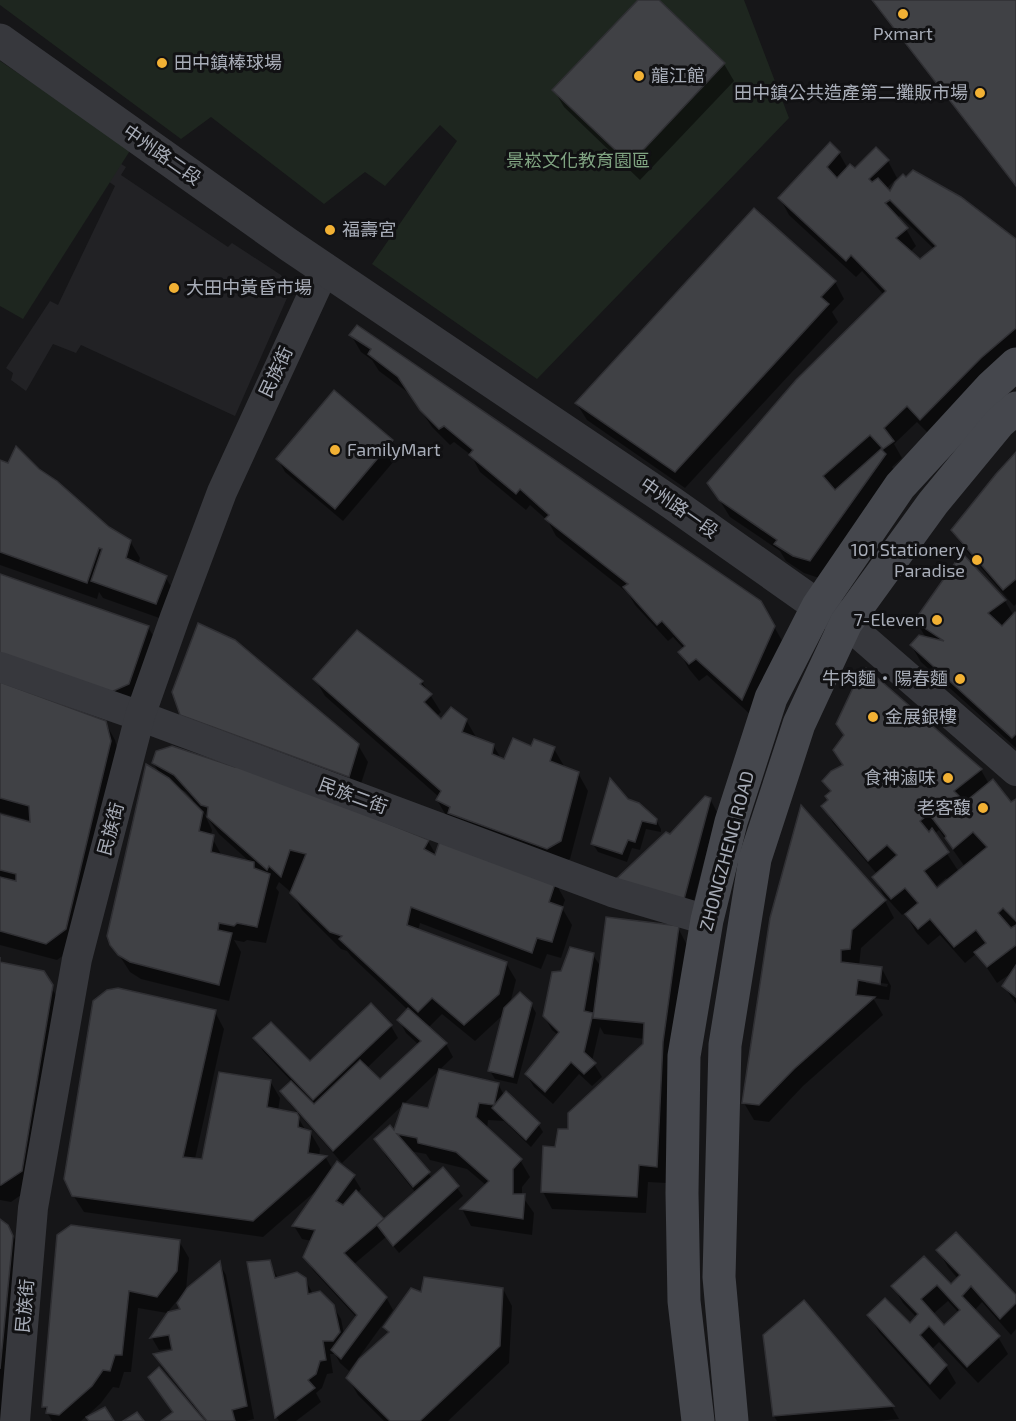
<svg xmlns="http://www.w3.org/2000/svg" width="1016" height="1421" viewBox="0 0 1016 1421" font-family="'Exo 2','Noto Sans TC',sans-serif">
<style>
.built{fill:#222225}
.green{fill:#1e261f}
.shadow{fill:#0007;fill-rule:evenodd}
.building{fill:#404145;stroke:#303034;stroke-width:1.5;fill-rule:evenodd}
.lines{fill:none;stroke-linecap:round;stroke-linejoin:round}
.minor{stroke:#37383d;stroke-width:30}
.tertiary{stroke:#37383d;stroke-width:33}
.secondary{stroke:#45474d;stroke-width:33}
.poi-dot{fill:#f2b134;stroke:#111113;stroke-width:2}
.labels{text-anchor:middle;stroke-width:6;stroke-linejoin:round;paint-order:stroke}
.poi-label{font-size:18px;fill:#a8adb8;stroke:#111113;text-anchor:start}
.street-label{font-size:18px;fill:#a8adb8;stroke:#111113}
.park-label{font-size:18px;fill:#7fa381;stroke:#111113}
</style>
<rect width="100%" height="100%" fill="#161618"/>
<path class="built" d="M 102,152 L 126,167 L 121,175 L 228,247 L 232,243 L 281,275 L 285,282 L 280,293 L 287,298 L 235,416 L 81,345 L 76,353 L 53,344 L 26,391 L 11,380 L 13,373 L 6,368 L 50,301 L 58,305 L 115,186 L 92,170 Z"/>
<g class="green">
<path d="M 0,0 L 744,0 L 789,118 L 537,379 L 372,264 L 457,141 L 440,125 L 385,186 L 365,172 L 324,204 L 211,117 L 181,139 L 0,5 Z"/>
<path d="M 0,61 L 131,149 L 23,319 L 0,306 Z"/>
</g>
<g class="shadow">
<path d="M 640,0 L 657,0 L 724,64 L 734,81 L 640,180 L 564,107 L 554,90 Z"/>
<path d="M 871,0 L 1016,0 L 1016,187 Z"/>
<path d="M 830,144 L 839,153 L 848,169 L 855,170 L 888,161 L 897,178 L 886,189 L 890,194 L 1016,242 L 1016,353 L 931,436 L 917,422 L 894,444 L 902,458 L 892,467 L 895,472 L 819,578 L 804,573 L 786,561 L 780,551 L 730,517 L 709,483 L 884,295 L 862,271 L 856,277 L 789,215 L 780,198 ZM 900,216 L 934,249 L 920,261 L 910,252 L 916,246 L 906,229 L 897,218 Z"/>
<path d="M 835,282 L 844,299 L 832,312 L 838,322 L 685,488 L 587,420 L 577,404 Z"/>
<path d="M 351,335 L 760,602 L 784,644 L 752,716 L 707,675 L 699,681 L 689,669 L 680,653 L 684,649 L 673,637 L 668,641 L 635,605 L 628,593 L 556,536 L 548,521 L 530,505 L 526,510 L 480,472 L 471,455 L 454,442 L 450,445 L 432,427 L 410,394 L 379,371 L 372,360 L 361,352 Z"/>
<path d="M 392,441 L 400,454 L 343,521 L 285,472 L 278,459 Z"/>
<path d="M 1016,455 L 1016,604 L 1014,606 L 963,547 L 953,530 Z"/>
<path d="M 0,462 L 38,470 L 108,528 L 130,541 L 140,558 L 138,565 L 166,578 L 176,595 L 165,620 L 103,598 L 99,592 L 97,599 L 0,565 Z"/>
<path d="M 0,576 L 148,627 L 158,644 L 139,701 L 119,710 Z"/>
<path d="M 1005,601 L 1014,616 L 1016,616 L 1016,748 L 921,662 L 911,645 L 926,638 L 916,621 Z"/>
<path d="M 866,670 L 981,770 L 989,784 L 1011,804 L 1016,801 L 1016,1004 L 1004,986 L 1013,972 L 997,983 L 977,953 L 965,963 L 940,935 L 928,945 L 916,932 L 905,913 L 902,915 L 883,894 L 874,877 L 877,874 L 833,823 L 823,806 L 830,800 L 831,793 L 824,781 L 844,766 L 845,736 L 837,723 ZM 939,830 L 965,867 L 959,872 L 934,834 ZM 946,878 L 948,881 L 936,890 L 935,887 Z"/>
<path d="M 315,679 L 422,682 L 441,712 L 436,717 L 441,722 L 466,720 L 476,737 L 493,745 L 502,760 L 504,761 L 532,748 L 554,749 L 564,766 L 563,768 L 578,773 L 588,791 L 570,859 L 557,866 L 447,817 L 437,800 L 439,797 L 325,696 Z"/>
<path d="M 0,683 L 105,722 L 115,740 L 120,759 L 75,947 L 57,960 L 0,945 L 0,816 L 31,824 L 31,821 L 0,812 Z"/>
<path d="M 181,714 L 358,745 L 368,762 L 358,793 Z"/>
<path d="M 153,763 L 428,841 L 436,855 L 555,882 L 565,900 L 562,908 L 572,925 L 561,958 L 547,954 L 541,969 L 420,923 L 418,931 L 506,963 L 516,980 L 510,1004 L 531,1004 L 536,1013 L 517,1084 L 495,1079 L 490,1071 L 503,1015 L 475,1041 L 442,1014 L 428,1028 L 446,1044 L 453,1057 L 342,1163 L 290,1104 L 282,1091 L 292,1082 L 263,1051 L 255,1038 L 310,1063 L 391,1026 L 398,1038 L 367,1068 L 380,1082 L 419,1045 L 406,1033 L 399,1020 L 408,1010 L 351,956 L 347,951 L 341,949 L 302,910 L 292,893 L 279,882 L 276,888 L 279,892 L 266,943 L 247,940 L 244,942 L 234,940 L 241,952 L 229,1001 L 141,979 L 130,972 L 112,944 L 161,775 ZM 178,788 L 186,792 L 193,800 L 191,802 ZM 203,811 L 219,834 L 251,863 L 222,856 L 211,836 L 212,830 Z"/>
<path d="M 710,799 L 717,812 L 690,916 L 622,895 L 670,835 Z"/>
<path d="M 627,801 L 656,820 L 661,829 L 661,832 L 646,829 L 640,850 L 632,848 L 627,862 L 598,852 L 593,844 Z"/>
<path d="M 885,901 L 894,918 L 861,948 L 859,966 L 882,969 L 891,986 L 889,1000 L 873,998 L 883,1015 L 803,1086 L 769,1122 L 754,1120 L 744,1103 L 771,919 ZM 866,981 L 888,984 L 887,987 L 866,983 Z"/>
<path d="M 678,928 L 687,945 L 666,1183 L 648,1182 L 646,1213 L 552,1209 L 543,1192 L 556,1148 L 644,1045 L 645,1039 L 604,1034 L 600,1027 L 592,1061 L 602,1077 L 592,1086 L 579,1074 L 553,1104 L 534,1087 L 526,1074 L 558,1035 L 552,1030 L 544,1016 L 562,972 L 593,955 L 601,967 Z"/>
<path d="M 0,959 L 3,964 L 43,973 L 61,1004 L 31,1188 L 11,1202 L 0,1200 Z"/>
<path d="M 215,1012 L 224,1029 L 195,1159 L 204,1160 L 270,1081 L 280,1098 L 278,1111 L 296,1114 L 306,1131 L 310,1132 L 320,1149 L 319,1156 L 326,1158 L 333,1170 L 353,1176 L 361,1189 L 357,1194 L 384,1221 L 416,1193 L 386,1156 L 376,1139 L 394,1133 L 429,1109 L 498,1084 L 504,1095 L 538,1124 L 543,1132 L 531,1147 L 504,1121 L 488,1120 L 487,1129 L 520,1160 L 530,1177 L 522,1187 L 522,1196 L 534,1213 L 532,1235 L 471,1226 L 462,1209 L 487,1186 L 467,1169 L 430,1160 L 426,1154 L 410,1151 L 432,1178 L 443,1169 L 463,1196 L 399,1253 L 386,1237 L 353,1265 L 386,1297 L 393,1310 L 349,1371 L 340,1363 L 335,1354 L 330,1354 L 333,1373 L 327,1374 L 322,1388 L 316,1393 L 321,1402 L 296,1421 L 279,1421 L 277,1418 L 249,1264 L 269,1262 L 278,1278 L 305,1279 L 313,1294 L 333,1306 L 341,1319 L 344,1334 L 357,1318 L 313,1270 L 305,1257 L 312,1241 L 302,1239 L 294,1226 L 318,1189 L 263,1237 L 84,1212 L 73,1195 Z"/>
<path d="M 0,1221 L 7,1226 L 18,1244 L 6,1421 L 0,1421 Z"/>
<path d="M 58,1236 L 179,1241 L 189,1258 L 186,1290 L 219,1263 L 226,1275 L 254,1419 L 246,1421 L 163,1421 L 174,1413 L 150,1377 L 190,1405 L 192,1404 L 162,1367 L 155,1355 L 174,1351 L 173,1348 L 159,1350 L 152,1338 L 167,1313 L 182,1310 L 185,1293 L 184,1292 L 167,1313 L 138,1308 L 131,1372 L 124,1372 L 119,1388 L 113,1387 L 101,1403 L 81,1421 L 52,1421 L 44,1407 Z"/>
<path d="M 938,1250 L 1016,1298 L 1016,1329 L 1011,1335 L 982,1302 L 974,1311 L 998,1337 L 1008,1354 L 978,1383 L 939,1342 L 931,1350 L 946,1366 L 956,1383 L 940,1400 L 879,1332 L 869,1315 L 910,1325 L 917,1318 L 903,1303 L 893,1286 L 924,1258 L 951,1286 L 958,1279 L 948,1267 ZM 948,1301 L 959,1313 L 944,1327 L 933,1314 Z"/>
<path d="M 503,1289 L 512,1306 L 509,1363 L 448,1421 L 384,1421 L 358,1395 L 348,1378 L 389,1334 L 385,1327 L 422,1294 Z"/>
<path d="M 804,1302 L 892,1407 L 899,1419 L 877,1421 L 777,1421 L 774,1416 L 765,1336 Z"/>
</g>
<g class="building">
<path d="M 638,0 L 659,0 L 725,63 L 630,164 L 552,90 Z"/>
<path d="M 872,0 L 1016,0 L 1016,186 Z"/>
<path d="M 830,142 L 840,152 L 827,167 L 837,178 L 850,164 L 855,168 L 876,147 L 889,160 L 869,179 L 872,182 L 878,178 L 890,191 L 895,182 L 903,174 L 906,177 L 913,170 L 961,197 L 1016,239 L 1016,328 L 981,358 L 920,420 L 907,406 L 884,428 L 894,441 L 883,449 L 870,435 L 823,476 L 835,490 L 881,449 L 886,454 L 810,561 L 793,556 L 774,544 L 777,540 L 719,500 L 707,483 L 796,380 L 886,291 L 851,255 L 846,261 L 778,198 ZM 890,200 L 936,246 L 920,259 L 896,238 L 908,228 L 885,203 Z"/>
<path d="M 754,208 L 836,281 L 821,297 L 829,304 L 675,472 L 575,403 Z"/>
<path d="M 357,325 L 761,601 L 775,626 L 742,700 L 696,659 L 689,664 L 678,652 L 685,646 L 662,621 L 657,625 L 623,587 L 628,584 L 545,519 L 549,515 L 520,489 L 516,494 L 469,455 L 473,450 L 444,426 L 439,429 L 420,410 L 398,377 L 368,354 L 371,349 L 349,335 Z"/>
<path d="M 334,390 L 393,440 L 335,509 L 276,459 Z"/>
<path d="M 16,446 L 39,469 L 57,481 L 109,527 L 131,540 L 126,558 L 167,576 L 156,604 L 91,581 L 102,549 L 99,548 L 87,583 L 0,552 L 0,460 L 8,463 Z"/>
<path d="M 1016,452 L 1016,579 L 1003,590 L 951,530 L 996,474 Z"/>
<path d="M 962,553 L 1006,600 L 988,613 L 1002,626 L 1015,612 L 1016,613 L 1016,734 L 1012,738 L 910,645 L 919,635 L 944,641 L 914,621 Z"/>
<path d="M 0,574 L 149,626 L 129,684 L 109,693 L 0,654 Z"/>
<path d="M 198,623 L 235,640 L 359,744 L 349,777 L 180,715 L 172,692 Z"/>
<path d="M 357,630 L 423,681 L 420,684 L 432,694 L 424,702 L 441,719 L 451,707 L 467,719 L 462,732 L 494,744 L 492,754 L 504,759 L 513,738 L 531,746 L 534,739 L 555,747 L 550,761 L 579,772 L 561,841 L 547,849 L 448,813 L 450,807 L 436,800 L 441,791 L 313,679 Z"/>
<path d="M 866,668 L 982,769 L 954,791 L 965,802 L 993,779 L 1011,802 L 1016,799 L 1016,921 L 1003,908 L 998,913 L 1011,928 L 1016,925 L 1016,945 L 987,967 L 974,952 L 986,943 L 976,930 L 954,947 L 930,919 L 918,929 L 905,914 L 918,903 L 905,888 L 891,899 L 872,877 L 897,855 L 887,845 L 868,861 L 821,806 L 828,800 L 825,796 L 831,791 L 822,781 L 831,771 L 843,765 L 833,750 L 844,735 L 836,724 L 860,673 ZM 929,814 L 946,836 L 945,838 L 953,849 L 973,832 L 987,847 L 937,888 L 924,871 L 949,852 L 932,828 L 929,832 L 920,821 Z"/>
<path d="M 0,682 L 106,721 L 111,741 L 66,929 L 46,944 L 0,931 L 0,877 L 16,881 L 16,874 L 0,870 L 0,814 L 30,822 L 29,806 L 0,798 Z"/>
<path d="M 172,746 L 235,767 L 237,762 L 429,840 L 424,849 L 435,855 L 440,840 L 556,881 L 549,902 L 563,907 L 552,942 L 537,938 L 532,953 L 411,907 L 407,925 L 507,962 L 499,994 L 464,1025 L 432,998 L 418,1012 L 339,939 L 342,936 L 330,932 L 290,893 L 306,854 L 290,850 L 281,877 L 269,866 L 267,870 L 207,817 L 208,807 L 201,805 L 174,775 L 152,763 L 156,751 Z"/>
<path d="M 146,764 L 169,778 L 203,812 L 199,831 L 214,835 L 211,852 L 254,862 L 254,868 L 270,874 L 257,927 L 237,923 L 234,926 L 219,923 L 218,930 L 232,933 L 219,985 L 130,962 L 118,955 L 110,945 L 107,936 Z"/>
<path d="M 610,778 L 628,799 L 639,803 L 657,819 L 656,824 L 642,821 L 635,842 L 628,840 L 622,854 L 591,844 Z"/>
<path d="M 705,796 L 711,798 L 683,903 L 613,882 L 666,832 L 670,834 Z"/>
<path d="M 801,805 L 886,900 L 852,930 L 850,949 L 841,950 L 841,962 L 882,967 L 880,984 L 858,980 L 856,995 L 875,997 L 794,1069 L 759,1105 L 742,1103 L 770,918 Z"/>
<path d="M 606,917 L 679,926 L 663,1042 L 657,1167 L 639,1165 L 637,1197 L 541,1192 L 543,1146 L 555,1147 L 558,1129 L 568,1129 L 568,1113 L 643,1044 L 644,1023 L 593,1018 Z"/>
<path d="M 570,947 L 594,953 L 584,1011 L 593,1013 L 584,1052 L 596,1063 L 584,1074 L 571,1062 L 545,1092 L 525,1074 L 559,1032 L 543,1016 L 552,972 L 561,971 Z"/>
<path d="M 0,957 L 0,962 L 44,971 L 53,985 L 22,1171 L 1,1185 L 0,1185 Z"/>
<path d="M 1016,965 L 1016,997 L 1002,986 Z"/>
<path d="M 118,988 L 216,1010 L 183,1157 L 202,1159 L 219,1072 L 271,1080 L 267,1107 L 297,1113 L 299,1117 L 298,1127 L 311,1131 L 308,1153 L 327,1156 L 253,1221 L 72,1196 L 64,1179 L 93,1001 L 107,990 Z"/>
<path d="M 520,992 L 532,1003 L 513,1077 L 488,1071 L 504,1008 Z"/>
<path d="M 371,1003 L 392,1025 L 313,1100 L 253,1038 L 271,1022 L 310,1061 Z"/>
<path d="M 408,1008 L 447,1043 L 333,1151 L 280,1091 L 291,1081 L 314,1104 L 360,1060 L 380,1079 L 421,1041 L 397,1020 Z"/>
<path d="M 439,1069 L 499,1083 L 494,1105 L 479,1103 L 476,1117 L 522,1159 L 513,1169 L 513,1194 L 525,1194 L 523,1219 L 460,1209 L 489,1181 L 456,1152 L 418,1143 L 417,1138 L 397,1134 L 430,1172 L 413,1187 L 374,1139 L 390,1125 L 394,1130 L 403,1103 L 428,1108 Z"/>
<path d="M 506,1091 L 540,1123 L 526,1140 L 492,1108 Z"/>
<path d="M 337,1161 L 355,1175 L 336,1201 L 343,1205 L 356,1190 L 384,1219 L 344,1253 L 387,1297 L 341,1359 L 331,1350 L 357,1315 L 303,1257 L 315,1230 L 292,1226 Z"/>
<path d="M 443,1167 L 459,1186 L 393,1246 L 377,1225 Z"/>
<path d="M 0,1219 L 8,1225 L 13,1236 L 0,1369 Z"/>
<path d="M 71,1225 L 180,1240 L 177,1271 L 157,1297 L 129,1291 L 122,1355 L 115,1355 L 110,1371 L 103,1370 L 92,1386 L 59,1415 L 46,1413 L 47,1407 L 42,1407 L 57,1235 Z"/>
<path d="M 956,1232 L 1016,1295 L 1016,1303 L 1000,1319 L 971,1286 L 962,1296 L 1000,1336 L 967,1367 L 929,1326 L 920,1335 L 947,1365 L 930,1384 L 867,1315 L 885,1298 L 910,1323 L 918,1314 L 891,1286 L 924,1256 L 951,1284 L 960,1275 L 936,1250 ZM 937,1285 L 960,1310 L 944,1325 L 921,1299 Z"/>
<path d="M 270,1260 L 275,1278 L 297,1272 L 306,1278 L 308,1294 L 320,1291 L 334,1305 L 340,1332 L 333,1341 L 323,1341 L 326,1360 L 320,1361 L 316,1374 L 308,1380 L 315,1388 L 275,1418 L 247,1262 Z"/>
<path d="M 220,1261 L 247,1406 L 232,1410 L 235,1421 L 207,1421 L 153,1354 L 172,1350 L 169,1335 L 150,1338 L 168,1312 L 180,1309 L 177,1303 L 187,1288 Z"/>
<path d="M 424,1277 L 503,1288 L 500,1346 L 420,1421 L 390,1421 L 346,1378 L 359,1359 L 389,1332 L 383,1327 L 411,1288 L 421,1292 Z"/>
<path d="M 804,1300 L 894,1406 L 773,1416 L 763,1335 Z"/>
<path d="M 159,1367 L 205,1421 L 161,1421 L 173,1412 L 148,1377 Z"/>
<path d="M 105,1407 L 114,1421 L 89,1421 L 86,1417 Z"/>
<path d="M 137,1412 L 144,1421 L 123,1421 Z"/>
</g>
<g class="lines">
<g class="minor">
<path d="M 846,623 L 1016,771"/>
<path d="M 0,667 L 140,716 L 612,892 L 707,920"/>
<path d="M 15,1421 L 33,1208 L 77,959 L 140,716 L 175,617 L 222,492 L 325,268"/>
</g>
<path class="tertiary" d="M 0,40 L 289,245 L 672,503 L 818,606 L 842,620"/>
<g class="secondary">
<path d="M 698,1421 L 684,1301 L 682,1193 L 684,1056 L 707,920 L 731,822 L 771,698 L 818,606 L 900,486 L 991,387 L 1016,364"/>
<path d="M 732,1421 L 719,1277 L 725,1045 L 755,859 L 799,724 L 846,623 L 933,503 L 999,423 L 1016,408"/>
</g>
</g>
<g class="poi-dot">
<circle cx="903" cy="14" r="6"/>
<circle cx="162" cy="63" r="6"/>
<circle cx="639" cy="76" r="6"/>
<circle cx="980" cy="93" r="6"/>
<circle cx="330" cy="230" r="6"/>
<circle cx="174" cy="288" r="6"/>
<circle cx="335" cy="450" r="6"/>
<circle cx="977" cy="560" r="6"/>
<circle cx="937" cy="620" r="6"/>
<circle cx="960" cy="679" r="6"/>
<circle cx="873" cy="717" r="6"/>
<circle cx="948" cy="778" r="6"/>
<circle cx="983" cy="808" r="6"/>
</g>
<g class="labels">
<g class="poi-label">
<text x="903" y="40" text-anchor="middle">Pxmart</text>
<text x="174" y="69">田中鎮棒球場</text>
<text x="651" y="82">龍江館</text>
<text x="968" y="99" text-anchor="end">田中鎮公共造產第二攤販市場</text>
<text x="342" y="236">福壽宮</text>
<text x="186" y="294">大田中黃昏市場</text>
<text x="347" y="456">FamilyMart</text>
<text x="965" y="556" text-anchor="end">101 Stationery<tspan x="965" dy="21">Paradise</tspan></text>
<text x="925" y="626" text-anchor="end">7-Eleven</text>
<text x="948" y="685" text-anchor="end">牛肉麵‧陽春麵</text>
<text x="885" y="723">金展銀樓</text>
<text x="936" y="784" text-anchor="end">食神滷味</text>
<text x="971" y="814" text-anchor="end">老客馥</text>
</g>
<g class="street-label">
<text transform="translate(162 155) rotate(35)" y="6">中州路二段</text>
<text transform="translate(276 372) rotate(-65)" y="6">民族街</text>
<text transform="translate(679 508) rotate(35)" y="6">中州路一段</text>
<text transform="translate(353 796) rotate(20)" y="6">民族二街</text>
<text transform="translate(111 829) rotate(-75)" y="6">民族街</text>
<text transform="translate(727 851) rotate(-75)" y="6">ZHONGZHENG ROAD</text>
<text transform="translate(25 1306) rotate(-85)" y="6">民族街</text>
</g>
<g class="park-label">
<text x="578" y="167">景崧文化教育園區</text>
</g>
</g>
</svg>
